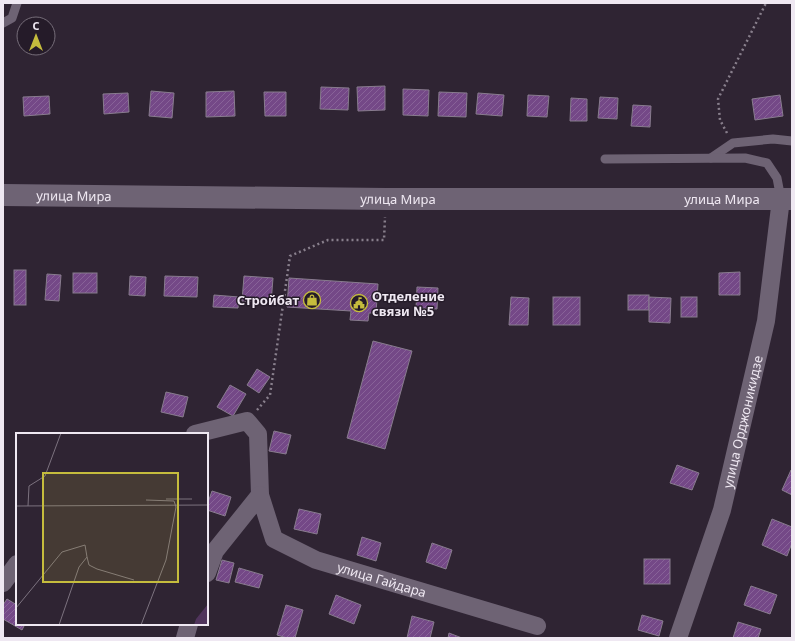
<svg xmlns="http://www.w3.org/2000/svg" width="795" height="641" viewBox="0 0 795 641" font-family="'Noto Sans',sans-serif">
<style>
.building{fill:url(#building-hatch);stroke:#887c8e}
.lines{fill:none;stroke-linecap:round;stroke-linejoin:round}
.path{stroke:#887f8c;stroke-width:2.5;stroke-dasharray:2 3;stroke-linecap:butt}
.service{stroke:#6e6374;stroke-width:9}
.minor{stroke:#6e6374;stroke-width:18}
.secondary{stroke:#6e6374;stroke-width:22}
.labels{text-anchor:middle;stroke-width:3;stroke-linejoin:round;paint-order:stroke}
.street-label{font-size:13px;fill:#efe8f2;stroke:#251b29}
.poi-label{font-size:13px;font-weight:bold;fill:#efe8f2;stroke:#251b29;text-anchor:start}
.inset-road{fill:none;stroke:#7c727f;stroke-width:1}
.view{fill:#c5bc3d;fill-opacity:0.15;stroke:#c5bc3d;stroke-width:2}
.inset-edge{fill:none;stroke:#efe8f2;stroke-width:2}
</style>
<defs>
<pattern id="building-hatch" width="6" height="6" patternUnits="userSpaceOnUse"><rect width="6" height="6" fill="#744887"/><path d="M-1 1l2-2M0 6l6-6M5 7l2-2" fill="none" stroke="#886298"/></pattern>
</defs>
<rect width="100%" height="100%" fill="#2f2433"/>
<g class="building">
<path d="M 385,86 L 385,110 L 358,111 L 357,87 Z"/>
<path d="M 321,87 L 349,88 L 348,110 L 320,109 Z"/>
<path d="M 403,89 L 429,90 L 428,116 L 403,115 Z"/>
<path d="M 151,91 L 174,93 L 172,118 L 149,116 Z"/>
<path d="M 234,91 L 235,116 L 206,117 L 206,92 Z"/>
<path d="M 264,92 L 286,92 L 286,116 L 265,116 Z"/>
<path d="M 439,92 L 467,93 L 466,117 L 438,116 Z"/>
<path d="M 128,93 L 129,112 L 104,114 L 103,94 Z"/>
<path d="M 478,93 L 504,95 L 502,116 L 476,114 Z"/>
<path d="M 528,95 L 549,96 L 547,117 L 527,116 Z"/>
<path d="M 780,95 L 783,116 L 755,120 L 752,99 Z"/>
<path d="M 49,96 L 50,114 L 24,116 L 23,97 Z"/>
<path d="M 600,97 L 618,98 L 617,119 L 598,118 Z"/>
<path d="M 571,98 L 587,99 L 587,121 L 570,121 Z"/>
<path d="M 633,105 L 651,106 L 650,127 L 631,126 Z"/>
<rect x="14" y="270" width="12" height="35"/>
<path d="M 740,272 L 740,295 L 719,295 L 719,273 Z"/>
<rect x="73" y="273" width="24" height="20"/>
<path d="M 47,274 L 61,275 L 59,301 L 45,300 Z"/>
<path d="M 130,276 L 146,277 L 145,296 L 129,295 Z"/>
<path d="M 165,276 L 198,277 L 197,297 L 164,296 Z"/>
<path d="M 244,276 L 273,278 L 271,303 L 242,301 Z"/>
<path d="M 289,278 L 378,284 L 376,313 L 369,313 L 368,321 L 350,320 L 351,311 L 287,307 Z"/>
<path d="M 417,287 L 438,288 L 437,309 L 416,308 Z"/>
<path d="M 214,295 L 239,297 L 238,308 L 213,307 Z"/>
<rect x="628" y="295" width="21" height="15"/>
<path d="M 511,297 L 529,298 L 528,325 L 509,325 Z"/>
<rect x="553" y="297" width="27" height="28"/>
<path d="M 649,297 L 671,298 L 670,323 L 649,322 Z"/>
<rect x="681" y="297" width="16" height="20"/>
<path d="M 373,341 L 412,351 L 385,449 L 347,438 Z"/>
<path d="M 257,369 L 270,377 L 259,393 L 247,385 Z"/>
<path d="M 230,385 L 246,394 L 233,416 L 217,407 Z"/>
<path d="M 166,392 L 188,397 L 183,417 L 161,412 Z"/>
<path d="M 274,431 L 291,435 L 286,454 L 269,451 Z"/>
<path d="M 677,465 L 699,473 L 692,490 L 670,483 Z"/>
<path d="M 791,470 L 792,470 L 792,495 L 782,490 Z"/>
<path d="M 212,491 L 231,497 L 225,516 L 207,510 L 207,505 Z"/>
<path d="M 299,509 L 321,514 L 317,534 L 294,529 Z"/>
<path d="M 772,519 L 792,527 L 792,543 L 787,556 L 762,545 Z"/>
<path d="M 362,537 L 381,543 L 376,561 L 357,555 Z"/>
<path d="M 432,543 L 452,550 L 446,569 L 426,562 Z"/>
<rect x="644" y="559" width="26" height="25"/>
<path d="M 222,560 L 234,563 L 229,583 L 216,580 Z"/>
<path d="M 239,568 L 263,575 L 259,588 L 235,582 Z"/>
<path d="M 751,586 L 777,595 L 770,614 L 744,605 Z"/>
<path d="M 336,595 L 361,605 L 354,624 L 329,614 Z"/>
<path d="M 7,599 L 17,605 L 17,624 L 25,624 L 22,630 L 3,619 L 3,605 Z"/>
<path d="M 286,605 L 303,610 L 295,638 L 287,638 L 277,635 Z"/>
<path d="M 642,615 L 663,621 L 659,636 L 638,630 Z"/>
<path d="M 412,616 L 434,622 L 430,638 L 407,638 Z"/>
<path d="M 738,622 L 761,629 L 758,638 L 733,638 Z"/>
<path d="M 449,633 L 462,638 L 448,638 Z"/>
</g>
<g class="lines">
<g class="path">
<path d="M 727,133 L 720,120 L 718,99 L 766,3"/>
<path d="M 257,410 L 270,395 L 290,256 L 328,240 L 384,240 L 385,217"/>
</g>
<g class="service">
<path d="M 3,23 L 12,18 L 17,3"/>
<path d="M 711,158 L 733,143 L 773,139 L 792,141"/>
<path d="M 605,159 L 745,158 L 767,163 L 777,178 L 781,199"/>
</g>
<g class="minor">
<path d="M 195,434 L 247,421 L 258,434 L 260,495"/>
<path id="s1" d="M 207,573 L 215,551 L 260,495 L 274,539 L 316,560 L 537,626"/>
<path d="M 3,583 L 17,564"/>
<path d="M 185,638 L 189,624"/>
<path id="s2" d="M 678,638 L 722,510 L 766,321 L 781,199"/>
</g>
<path class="secondary" id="s3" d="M 3,195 L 386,199 L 792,199"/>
</g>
<defs>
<g id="shop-ring" transform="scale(0.9)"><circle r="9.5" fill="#251b29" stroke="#c5bc3d" stroke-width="1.5"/><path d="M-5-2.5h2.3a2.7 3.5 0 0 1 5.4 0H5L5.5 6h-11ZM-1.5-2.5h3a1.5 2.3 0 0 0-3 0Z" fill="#c5bc3d"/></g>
<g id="civic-ring" transform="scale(0.9)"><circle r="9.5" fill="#251b29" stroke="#c5bc3d" stroke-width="1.5"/><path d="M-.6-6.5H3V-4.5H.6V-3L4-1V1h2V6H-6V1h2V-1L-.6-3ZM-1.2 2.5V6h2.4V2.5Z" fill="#c5bc3d"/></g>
</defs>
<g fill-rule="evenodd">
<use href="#shop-ring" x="312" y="300"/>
<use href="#civic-ring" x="359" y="303"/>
</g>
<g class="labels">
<g class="street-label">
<text dy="5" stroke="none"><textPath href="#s3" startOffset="71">улица Мира</textPath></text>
<text dy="5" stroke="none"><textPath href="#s3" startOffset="395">улица Мира</textPath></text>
<text dy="5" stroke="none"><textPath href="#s3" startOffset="719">улица Мира</textPath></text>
<text dy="5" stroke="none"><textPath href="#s2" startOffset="226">улица Орджоникидзе</textPath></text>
<text dy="5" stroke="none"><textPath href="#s1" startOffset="257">улица Гайдара</textPath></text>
</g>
<g class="poi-label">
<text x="372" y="301">Отделение<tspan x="372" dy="15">связи №5</tspan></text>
<text x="299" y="305" text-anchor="end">Стройбат</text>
</g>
</g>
<g transform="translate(16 433)">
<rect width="192" height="192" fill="#2f2433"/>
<path d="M 192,171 L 192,192 L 178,192 L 180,186 Z" fill="#50345c"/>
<path class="inset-road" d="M 150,66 L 176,66M 0,73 L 192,72M 12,73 L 13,53 L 29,43 L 45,0M 0,175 L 46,119 L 69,112 L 71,124M 43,192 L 63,134 L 71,124 L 73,132 L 81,136 L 118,147M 125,192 L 150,127 L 160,74 L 158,68 L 130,67"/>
<path class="view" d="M 27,40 L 162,40 L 162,149 L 27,149 Z"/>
<rect width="192" height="192" class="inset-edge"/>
</g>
<rect width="795" height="641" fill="none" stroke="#efe8f2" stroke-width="8"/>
<g transform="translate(36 36)"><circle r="19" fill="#251b29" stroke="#766d79"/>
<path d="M0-3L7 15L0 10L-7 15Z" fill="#c5bc3d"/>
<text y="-6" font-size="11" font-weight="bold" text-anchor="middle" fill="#efe8f2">С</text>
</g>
</svg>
